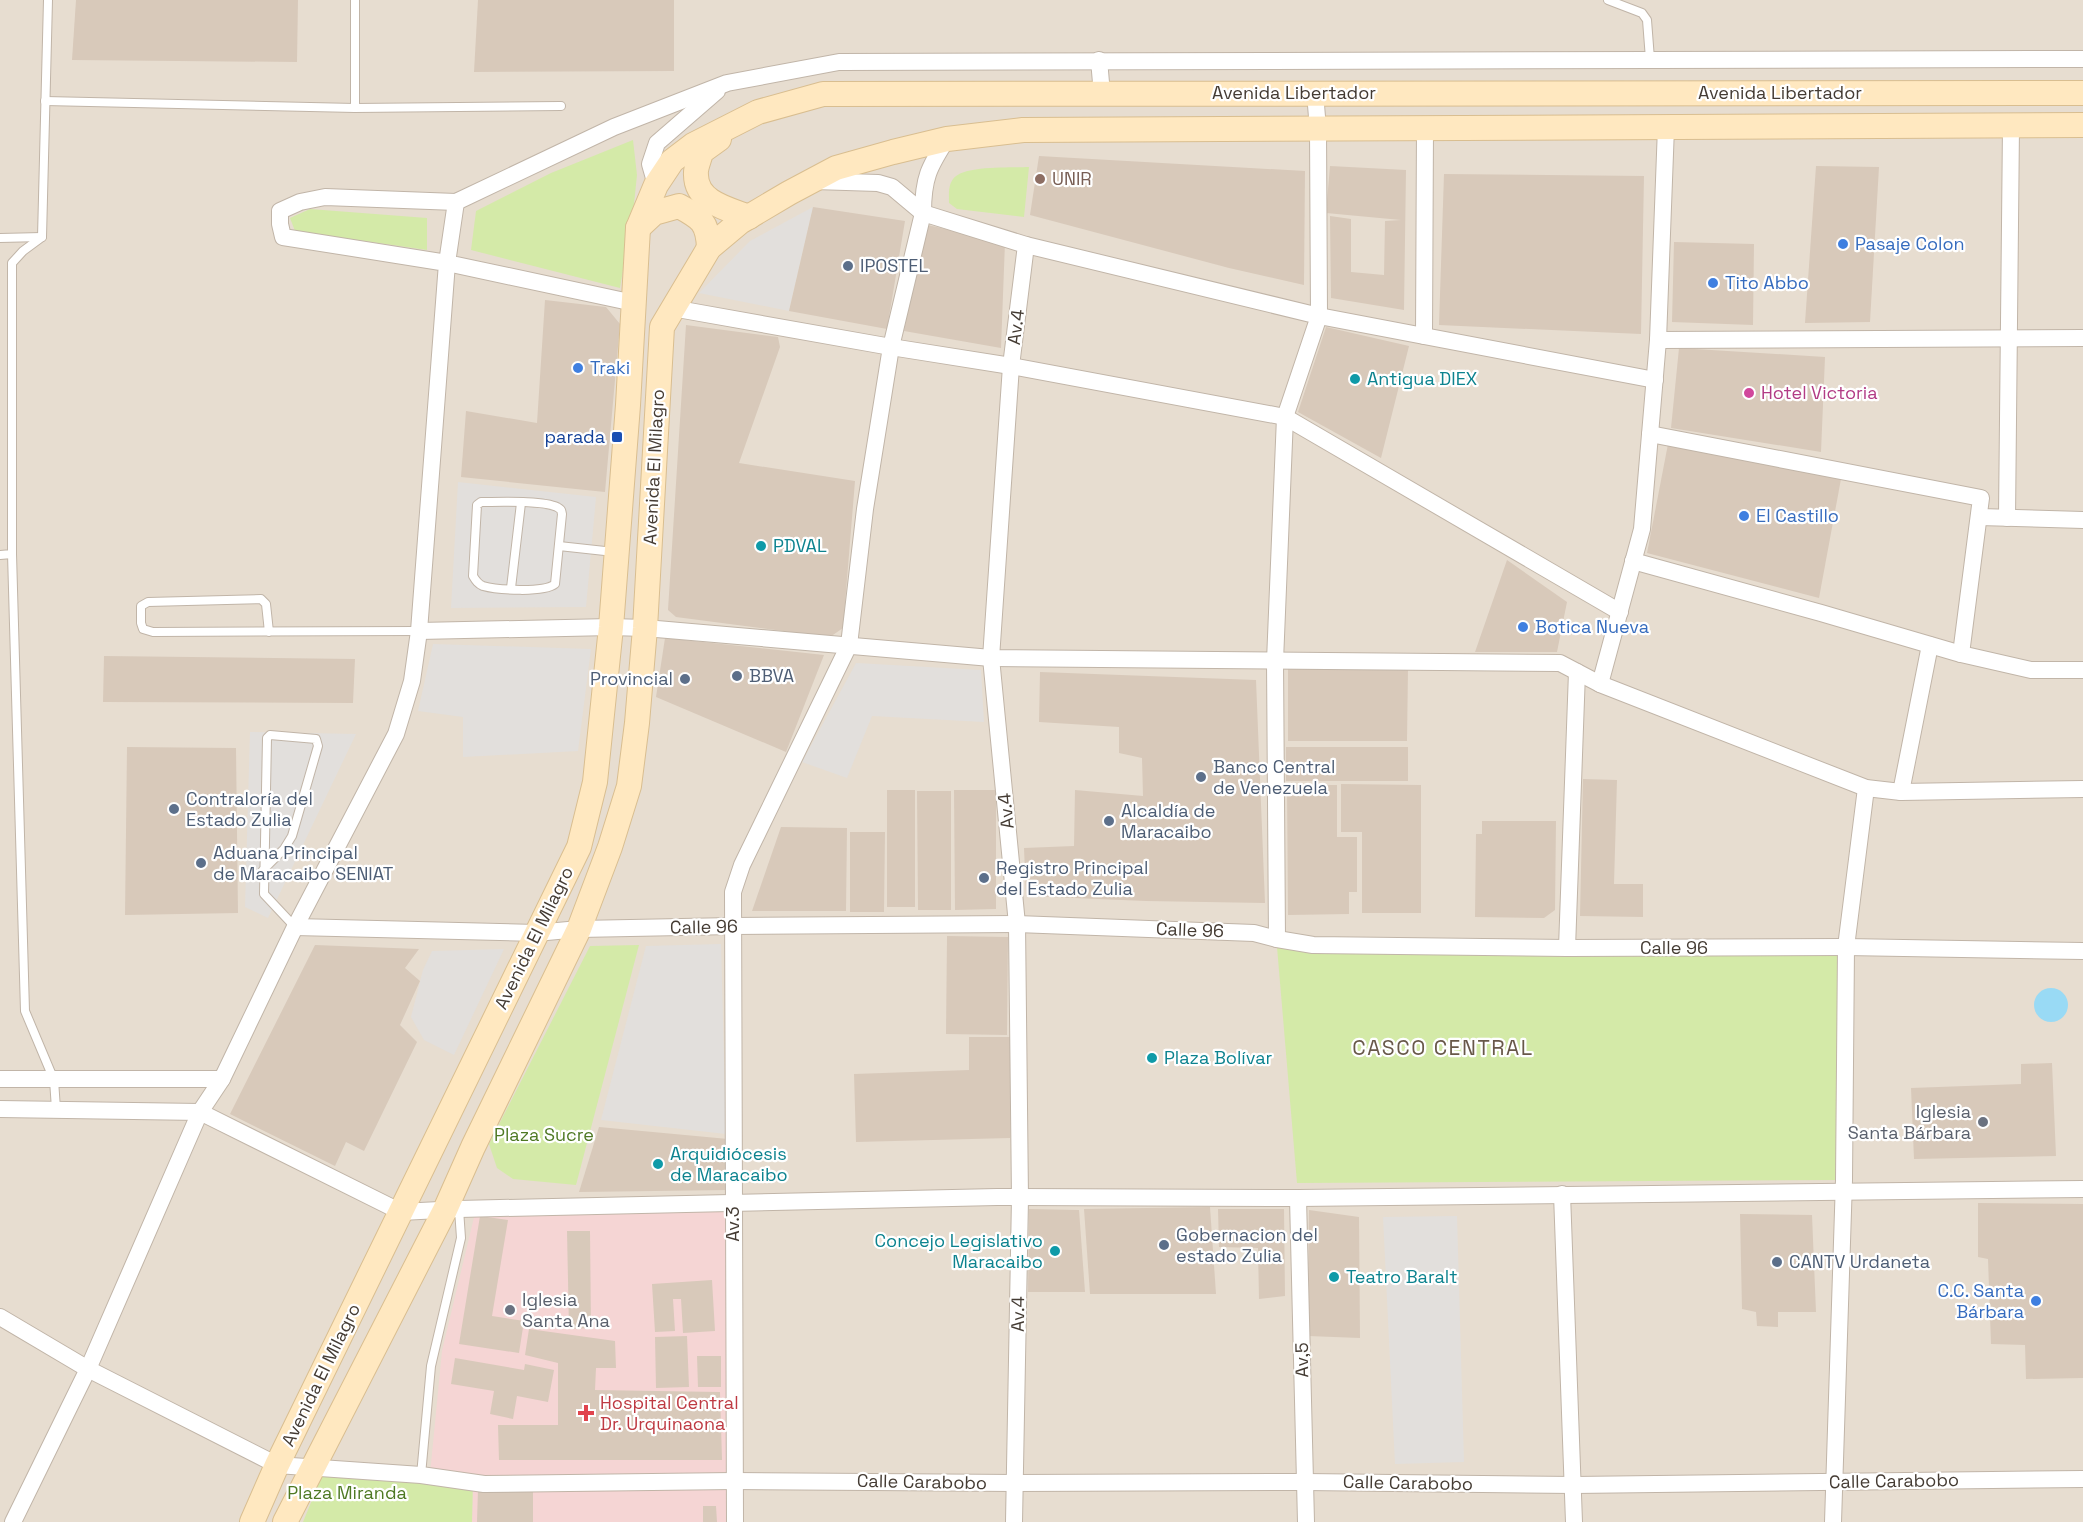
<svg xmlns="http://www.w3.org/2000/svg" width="2083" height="1522" viewBox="0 0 2083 1522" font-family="'Space Grotesk',sans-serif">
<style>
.residential{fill:#e7ddd0}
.medical{fill:#f5d5d4}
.green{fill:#d4eaa8}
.parking{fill:#e2dfdc}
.water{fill:#99daf5}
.building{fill:#d8c9ba}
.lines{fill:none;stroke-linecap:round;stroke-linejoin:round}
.lane-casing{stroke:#c1b5a8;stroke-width:10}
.street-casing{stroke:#c1b5a8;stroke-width:18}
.secondary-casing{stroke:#d9be90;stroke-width:26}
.lane{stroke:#fff;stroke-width:8}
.street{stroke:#fff;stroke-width:16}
.secondary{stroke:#ffe8c0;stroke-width:24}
.education-dot{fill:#8d6e63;stroke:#fff;stroke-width:2}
.shop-dot{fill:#3f7fe0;stroke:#fff;stroke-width:2}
.service-dot{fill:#5c6f8a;stroke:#fff;stroke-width:2}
.culture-dot{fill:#0f9aa8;stroke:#fff;stroke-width:2}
.hotel-dot{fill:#d1479c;stroke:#fff;stroke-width:2}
.transit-dot{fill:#1a4fb4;stroke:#fff;stroke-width:2}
.worship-dot{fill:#6b7280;stroke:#fff;stroke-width:2}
.health-dot{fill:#e0444e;stroke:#fff;stroke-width:2}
.labels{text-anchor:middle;stroke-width:4.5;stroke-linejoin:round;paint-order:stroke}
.street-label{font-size:18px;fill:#443b33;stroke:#fff}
.education-label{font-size:18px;fill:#785e54;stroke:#fff;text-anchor:start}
.shop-label{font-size:18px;fill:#366cbe;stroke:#fff;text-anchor:start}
.service-label{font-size:18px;fill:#4e5e75;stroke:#fff;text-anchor:start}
.culture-label{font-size:18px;fill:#0d838f;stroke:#fff;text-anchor:start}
.hotel-label{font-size:18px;fill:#b23c85;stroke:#fff;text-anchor:start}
.transit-label{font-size:18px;fill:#164399;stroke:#fff;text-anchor:end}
.worship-label{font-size:18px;fill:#5b616d;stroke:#fff;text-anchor:end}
.park-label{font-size:18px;fill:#4e7923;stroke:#fff}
.health-label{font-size:18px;fill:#be3a42;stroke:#fff;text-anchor:start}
.quarter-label{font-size:21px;letter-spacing:1.5px;fill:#685849;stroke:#fff}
</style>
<rect width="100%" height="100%" fill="#f3ece2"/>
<rect class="residential" x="0" y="0" width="2083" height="1522"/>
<path class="medical" d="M 734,1204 L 737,1522 L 472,1522 L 473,1480 L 430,1474 L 442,1351 L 476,1209 Z"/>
<g class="green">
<path d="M 633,140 L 637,175 L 634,204 L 620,288 L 471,250 L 476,211 L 551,173 Z"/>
<path d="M 1029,167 L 1024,217 L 957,209 L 949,203 C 949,194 948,186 953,179 C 963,165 1011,168 1029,167 Z"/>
<path d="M 310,209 L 427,218 L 427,250 L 295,231 L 290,218 Z"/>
<path d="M 639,945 L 576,1185 L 513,1179 L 497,1168 L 489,1144 L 590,946 Z"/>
<path d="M 1277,947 L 1845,947 L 1844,1180 L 1297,1183 Z"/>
<path d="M 328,1461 L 473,1480 L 472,1522 L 303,1522 Z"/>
</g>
<g class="parking">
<path d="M 813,207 L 789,311 L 699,293 L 750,241 Z"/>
<path d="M 458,482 L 596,497 L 586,607 L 451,608 Z"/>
<path d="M 433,644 L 591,649 L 578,751 L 463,757 L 463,717 L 418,711 Z"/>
<path d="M 856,663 L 981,670 L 984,722 L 872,716 L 847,778 L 802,762 Z"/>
<path d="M 250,732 L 356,734 L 268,918 L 245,907 Z"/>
<path d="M 721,944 L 726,1134 L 601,1120 L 646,946 Z"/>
<path d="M 504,949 L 454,1055 L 424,1040 L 411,1017 L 423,970 L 432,951 Z"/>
<path d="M 1457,1216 L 1464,1462 L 1395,1464 L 1383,1217 Z"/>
</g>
<circle class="water" cx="2051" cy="1005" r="17"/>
<g class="building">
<path d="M 76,0 L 298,0 L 297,62 L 72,60 Z"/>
<path d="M 478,0 L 674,0 L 674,71 L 474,72 Z"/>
<path d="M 1039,156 L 1305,171 L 1304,285 L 1229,268 L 1030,215 Z"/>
<path d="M 1330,166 L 1406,170 L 1404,310 L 1331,298 L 1330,216 L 1351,219 L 1351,272 L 1384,275 L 1385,221 L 1401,220 L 1326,213 Z"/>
<path d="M 1816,166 L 1879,167 L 1870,322 L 1805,323 Z"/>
<path d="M 1444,174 L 1644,176 L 1641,334 L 1439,325 Z"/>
<path d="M 813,207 L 905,221 L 887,329 L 789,311 Z"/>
<path d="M 923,224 L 1005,242 L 1001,348 L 904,331 Z"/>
<path d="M 1674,242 L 1754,244 L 1753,325 L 1672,322 Z"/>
<path d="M 545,300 L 606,307 L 620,324 L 605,492 L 461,477 L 466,411 L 537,423 Z"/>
<path d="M 686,325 L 778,337 L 780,347 L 739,463 L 855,481 L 843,628 L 830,637 L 676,617 L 668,610 Z"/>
<path d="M 1326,327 L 1409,346 L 1381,458 L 1298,412 Z"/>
<path d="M 1679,348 L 1825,357 L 1821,452 L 1671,428 Z"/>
<path d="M 1668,444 L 1841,479 L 1819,598 L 1647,553 Z"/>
<path d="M 1507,560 L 1567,602 L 1557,652 L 1475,652 Z"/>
<path d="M 665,638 L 824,655 L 786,752 L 656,697 Z"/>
<path d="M 104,656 L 355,659 L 353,703 L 103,702 Z"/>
<path d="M 1288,669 L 1408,669 L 1407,741 L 1288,741 Z"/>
<path d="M 1040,672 L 1256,680 L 1265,903 L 1146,901 L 1026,896 L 1024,848 L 1074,846 L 1075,790 L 1143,796 L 1142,758 L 1119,753 L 1119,727 L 1039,722 Z"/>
<path d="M 127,747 L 236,748 L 238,913 L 125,915 Z"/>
<rect x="1286" y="747" width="122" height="34"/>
<path d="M 1583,779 L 1617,780 L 1614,884 L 1643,884 L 1643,917 L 1580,916 Z"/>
<path d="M 1341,784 L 1421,785 L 1421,913 L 1362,913 L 1362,832 L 1341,832 Z"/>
<path d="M 1287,785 L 1337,785 L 1337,837 L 1357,837 L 1357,892 L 1349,892 L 1349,914 L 1288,915 Z"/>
<rect x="887" y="790" width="28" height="117"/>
<path d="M 954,790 L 996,790 L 996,909 L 955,910 Z"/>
<path d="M 917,791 L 951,791 L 951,910 L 918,910 Z"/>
<path d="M 1482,821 L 1556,821 L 1555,910 L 1544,918 L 1475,917 L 1476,834 L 1482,834 Z"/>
<path d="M 781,827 L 847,828 L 846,911 L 752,911 Z"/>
<path d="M 850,832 L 885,832 L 884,912 L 850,912 Z"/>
<path d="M 947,936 L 1008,937 L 1007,1035 L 946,1034 Z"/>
<path d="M 315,945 L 419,949 L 405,968 L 420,981 L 400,1025 L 417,1042 L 364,1151 L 346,1142 L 335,1166 L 230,1114 Z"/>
<path d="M 969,1037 L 1012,1037 L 1010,1138 L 856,1142 L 854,1074 L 969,1070 Z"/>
<path d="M 2052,1063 L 2056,1156 L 1914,1159 L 1911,1088 L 2021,1084 L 2021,1064 Z"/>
<path d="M 599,1127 L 728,1139 L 730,1190 L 579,1192 Z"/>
<path d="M 1978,1203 L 2083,1204 L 2083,1378 L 2026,1379 L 2025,1345 L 1991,1344 L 1988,1259 L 1978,1257 Z"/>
<path d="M 1210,1207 L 1216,1294 L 1090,1294 L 1084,1209 Z"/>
<path d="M 1029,1209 L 1079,1210 L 1085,1292 L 1028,1292 Z"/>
<path d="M 1218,1209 L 1284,1209 L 1285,1296 L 1259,1299 L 1258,1248 L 1219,1247 Z"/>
<path d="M 1309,1210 L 1359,1217 L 1360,1338 L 1308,1336 Z"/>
<path d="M 1740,1214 L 1812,1215 L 1816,1312 L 1778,1312 L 1778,1327 L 1757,1326 L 1756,1312 L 1742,1309 Z"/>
<path d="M 480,1216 L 508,1220 L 492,1316 L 524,1321 L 519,1353 L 459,1344 Z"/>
<path d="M 567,1231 L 590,1231 L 591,1328 L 569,1329 Z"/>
<path d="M 712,1280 L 715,1331 L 683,1333 L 681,1299 L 673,1299 L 675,1331 L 655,1332 L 652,1284 Z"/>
<path d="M 529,1329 L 615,1341 L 616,1368 L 596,1368 L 595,1390 L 720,1392 L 722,1460 L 499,1460 L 498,1425 L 558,1425 L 558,1363 L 525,1355 Z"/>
<path d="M 687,1336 L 689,1387 L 656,1388 L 655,1337 Z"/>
<path d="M 697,1356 L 721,1356 L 721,1387 L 698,1387 Z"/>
<path d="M 455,1358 L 524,1370 L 525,1364 L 554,1370 L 548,1402 L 517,1396 L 513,1419 L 490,1414 L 494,1391 L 451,1384 Z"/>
<path d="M 478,1489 L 533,1490 L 533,1522 L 477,1522 Z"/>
<path d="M 703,1506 L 716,1506 L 717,1522 L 703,1522 Z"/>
</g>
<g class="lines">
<g class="lane-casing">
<g id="lane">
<path d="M 1608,0 L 1642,13 L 1647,20 L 1650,59"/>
<path d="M 45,101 L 355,108 L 561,106"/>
<path d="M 355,108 L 355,0"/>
<path d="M 0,238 L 42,237"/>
<path d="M 481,502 C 498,502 543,500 557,507 C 562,510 561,510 562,514 L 555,584 C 544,593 497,590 483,586 C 478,584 476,581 473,576 L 477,505 Z"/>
<path d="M 559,546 L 614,552"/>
<path d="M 12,554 L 25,1011 L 54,1080 L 56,1109"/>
<path d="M 0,555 L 12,554 L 12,263 L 23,251 L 42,237 L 48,0"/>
<path d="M 511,588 L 521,503"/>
<path d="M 269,632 L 266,604 L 261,599 L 148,602 L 141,606 L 141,623 L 143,629 L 153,632 L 419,631"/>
<path d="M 263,870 L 284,849 L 292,836 L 318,746 L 316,739 L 270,735 L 267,738 L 264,894 L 295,927"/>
<path d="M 421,1475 L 431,1366 L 461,1238 L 459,1209"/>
</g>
</g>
<g class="street-casing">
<g id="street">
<path d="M 1099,60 L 1102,94"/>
<path d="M 1425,128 L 1424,336 L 1655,380"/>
<path d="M 814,181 L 878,183 L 892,187 L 923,213 L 1026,245 L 1319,316 L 1424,336"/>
<path d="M 656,185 L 650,164 L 657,143 L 717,91"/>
<path d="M 456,202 L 447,263 L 634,303"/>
<path d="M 672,308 L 891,347 L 1011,366 L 1285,417 L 1620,612"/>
<path d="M 1658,340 L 2083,338"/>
<path d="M 1650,434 L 1981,498 L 1961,654"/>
<path d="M 1979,517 L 2083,520"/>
<path d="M 2007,518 L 2011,126"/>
<path d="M 1633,561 L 1821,613 L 1961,654 L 2031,670 L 2083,670"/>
<path d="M 419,631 L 611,627 L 645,628 L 991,658 L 1560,663 L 1600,684 L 1866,788 L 1901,792 L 2083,789"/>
<path d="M 1600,684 L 1642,529 L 1658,340 L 1666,127"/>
<path d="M 1901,792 L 1930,645"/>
<path d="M 295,927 L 536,933 L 579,929 L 733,926 L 1017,924 L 1254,933 L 1277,939 L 1313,945 L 1567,948 L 1846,947 L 2083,951"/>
<path d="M 1277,939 L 1275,661 L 1285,417 L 1319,316 L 1318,129 L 1315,93"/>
<path d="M 1567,948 L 1577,672"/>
<path d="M 0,1079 L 222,1079"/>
<path d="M 0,1109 L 200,1112 L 401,1212 L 459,1209 L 997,1197 L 1298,1198 L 2083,1189"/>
<path d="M 1562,1194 L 1574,1522"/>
<path d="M 1298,1198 L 1306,1522"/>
<path d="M 0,1317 L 88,1369 L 277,1465 L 421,1475 L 484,1484 L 734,1481 L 1015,1483 L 1305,1482 L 1574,1485 L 2083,1479"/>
<path d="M 13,1522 L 88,1369 L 200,1112 L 222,1079 L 295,927 L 396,734 L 412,681 L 419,631 L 447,263 L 283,237 L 280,224 L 280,211 L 300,202 L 325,197 L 456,202 L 614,127 L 727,83 L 839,62 L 2083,59"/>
<path d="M 735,1522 L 733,892 L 742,865 L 849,645 L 865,509 L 891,347 L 923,213 C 923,178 929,167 947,139"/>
<path d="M 1014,1522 L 1020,1198 L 1017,924 L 991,658 L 1011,366 L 1026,245"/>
<path d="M 1833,1522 L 1844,1180 L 1846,947 L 1866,788"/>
</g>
</g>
<g class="secondary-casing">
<g id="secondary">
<path d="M 719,139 L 701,152 C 700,158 695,168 696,175 C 696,202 728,209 749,217"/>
<path d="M 638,228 L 654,213 L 679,206 C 701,218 708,222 709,248"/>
<path d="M 252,1522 L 277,1465 L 579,847 L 595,782 L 611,627 L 628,405 L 638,228 L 656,185 L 672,161 L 693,145 L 758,112 L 823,94 L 2083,93"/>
<path d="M 285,1522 L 445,1210 L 473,1147 L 579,929 L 610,847 L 629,786 L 637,723 L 645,628 L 662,327 L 709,248 L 740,222 L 789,193 L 836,168 L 893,152 L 947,139 L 1023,130 L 2083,125"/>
</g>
</g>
<use href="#lane" class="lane"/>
<use href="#street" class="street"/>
<use href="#secondary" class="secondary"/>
</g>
<circle class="education-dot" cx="1040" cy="179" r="6"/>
<g class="shop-dot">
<circle cx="1843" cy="244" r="6"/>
<circle cx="1713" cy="283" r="6"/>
<circle cx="578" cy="368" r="6"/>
<circle cx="1744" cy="516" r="6"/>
<circle cx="1523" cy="627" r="6"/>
<circle cx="2036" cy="1301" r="6"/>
</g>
<g class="service-dot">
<circle cx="848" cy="266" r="6"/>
<circle cx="737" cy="676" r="6"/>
<circle cx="685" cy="679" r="6"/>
<circle cx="1201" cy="777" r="6"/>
<circle cx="174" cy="809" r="6"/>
<circle cx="1109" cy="821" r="6"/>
<circle cx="201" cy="863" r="6"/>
<circle cx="984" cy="878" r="6"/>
<circle cx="1164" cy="1245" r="6"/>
<circle cx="1777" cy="1262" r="6"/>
</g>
<g class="culture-dot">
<circle cx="1355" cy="379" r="6"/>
<circle cx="761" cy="546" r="6"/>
<circle cx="1152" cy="1058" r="6"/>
<circle cx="658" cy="1164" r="6"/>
<circle cx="1055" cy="1251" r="6"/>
<circle cx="1334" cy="1277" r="6"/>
</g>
<circle class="hotel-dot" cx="1749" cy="393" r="6"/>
<rect class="transit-dot" x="611" y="431" width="12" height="12" rx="3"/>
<g class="worship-dot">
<circle cx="1983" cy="1122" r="6"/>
<circle cx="510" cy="1310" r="6"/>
</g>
<path class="health-dot" d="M583 1404h6v6h6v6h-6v6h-6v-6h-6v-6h6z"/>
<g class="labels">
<g class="street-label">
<text x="1294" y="99">Avenida Libertador</text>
<text x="1780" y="99">Avenida Libertador</text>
<text transform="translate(1016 327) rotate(-83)" y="6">Av.4</text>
<text transform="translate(654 467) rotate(-87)" y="6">Avenida El Milagro</text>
<text transform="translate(1006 811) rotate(-96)" y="6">Av.4</text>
<text transform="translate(704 927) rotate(-1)" y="6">Calle 96</text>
<text transform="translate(1190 930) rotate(2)" y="6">Calle 96</text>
<text transform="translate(534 938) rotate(-64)" y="6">Avenida El Milagro</text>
<text x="1674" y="954">Calle 96</text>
<text transform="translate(733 1224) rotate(-90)" y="6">Av.3</text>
<text transform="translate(1018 1314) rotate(-89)" y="6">Av.4</text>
<text transform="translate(1302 1360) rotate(-91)" y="6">Av,5</text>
<text transform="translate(321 1375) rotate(-64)" y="6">Avenida El Milagro</text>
<text transform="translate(1894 1481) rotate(-1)" y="6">Calle Carabobo</text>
<text transform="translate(922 1482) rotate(1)" y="6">Calle Carabobo</text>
<text transform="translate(1408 1483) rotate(1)" y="6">Calle Carabobo</text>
</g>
<g class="education-label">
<text x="1052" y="185">UNIR</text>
</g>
<g class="shop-label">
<text x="1855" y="250">Pasaje Colon</text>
<text x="1725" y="289">Tito Abbo</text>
<text x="590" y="374">Traki</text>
<text x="1756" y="522">El Castillo</text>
<text x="1535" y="633">Botica Nueva</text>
<text x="2024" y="1297" text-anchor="end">C.C. Santa<tspan x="2024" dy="21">Bárbara</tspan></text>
</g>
<g class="service-label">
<text x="860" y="272">IPOSTEL</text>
<text x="749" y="682">BBVA</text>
<text x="673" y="685" text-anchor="end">Provincial</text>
<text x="1213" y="773">Banco Central<tspan x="1213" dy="21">de Venezuela</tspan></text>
<text x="186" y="805">Contraloría del<tspan x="186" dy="21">Estado Zulia</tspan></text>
<text x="1121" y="817">Alcaldía de<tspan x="1121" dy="21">Maracaibo</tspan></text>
<text x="213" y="859">Aduana Principal<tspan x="213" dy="21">de Maracaibo SENIAT</tspan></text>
<text x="996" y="874">Registro Principal<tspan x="996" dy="21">del Estado Zulia</tspan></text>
<text x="1176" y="1241">Gobernacion del<tspan x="1176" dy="21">estado Zulia</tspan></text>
<text x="1789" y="1268">CANTV Urdaneta</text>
</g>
<g class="culture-label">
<text x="1367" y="385">Antigua DIEX</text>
<text x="773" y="552">PDVAL</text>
<text x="1164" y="1064">Plaza Bolívar</text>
<text x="670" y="1160">Arquidiócesis<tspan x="670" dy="21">de Maracaibo</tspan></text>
<text x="1043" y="1247" text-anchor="end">Concejo Legislativo<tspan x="1043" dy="21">Maracaibo</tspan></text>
<text x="1346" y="1283">Teatro Baralt</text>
</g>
<g class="hotel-label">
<text x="1761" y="399">Hotel Victoria</text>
</g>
<g class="transit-label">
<text x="605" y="443">parada</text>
</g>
<g class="worship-label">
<text x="1971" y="1118">Iglesia<tspan x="1971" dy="21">Santa Bárbara</tspan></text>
<text x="522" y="1306" text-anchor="start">Iglesia<tspan x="522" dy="21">Santa Ana</tspan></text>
</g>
<g class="park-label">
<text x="544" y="1141">Plaza Sucre</text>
<text x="347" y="1499">Plaza Miranda</text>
</g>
<g class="health-label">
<text x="600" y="1409">Hospital Central<tspan x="600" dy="21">Dr. Urquinaona</tspan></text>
</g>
<g class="quarter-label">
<text x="1443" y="1055">CASCO CENTRAL</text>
</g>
</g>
</svg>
